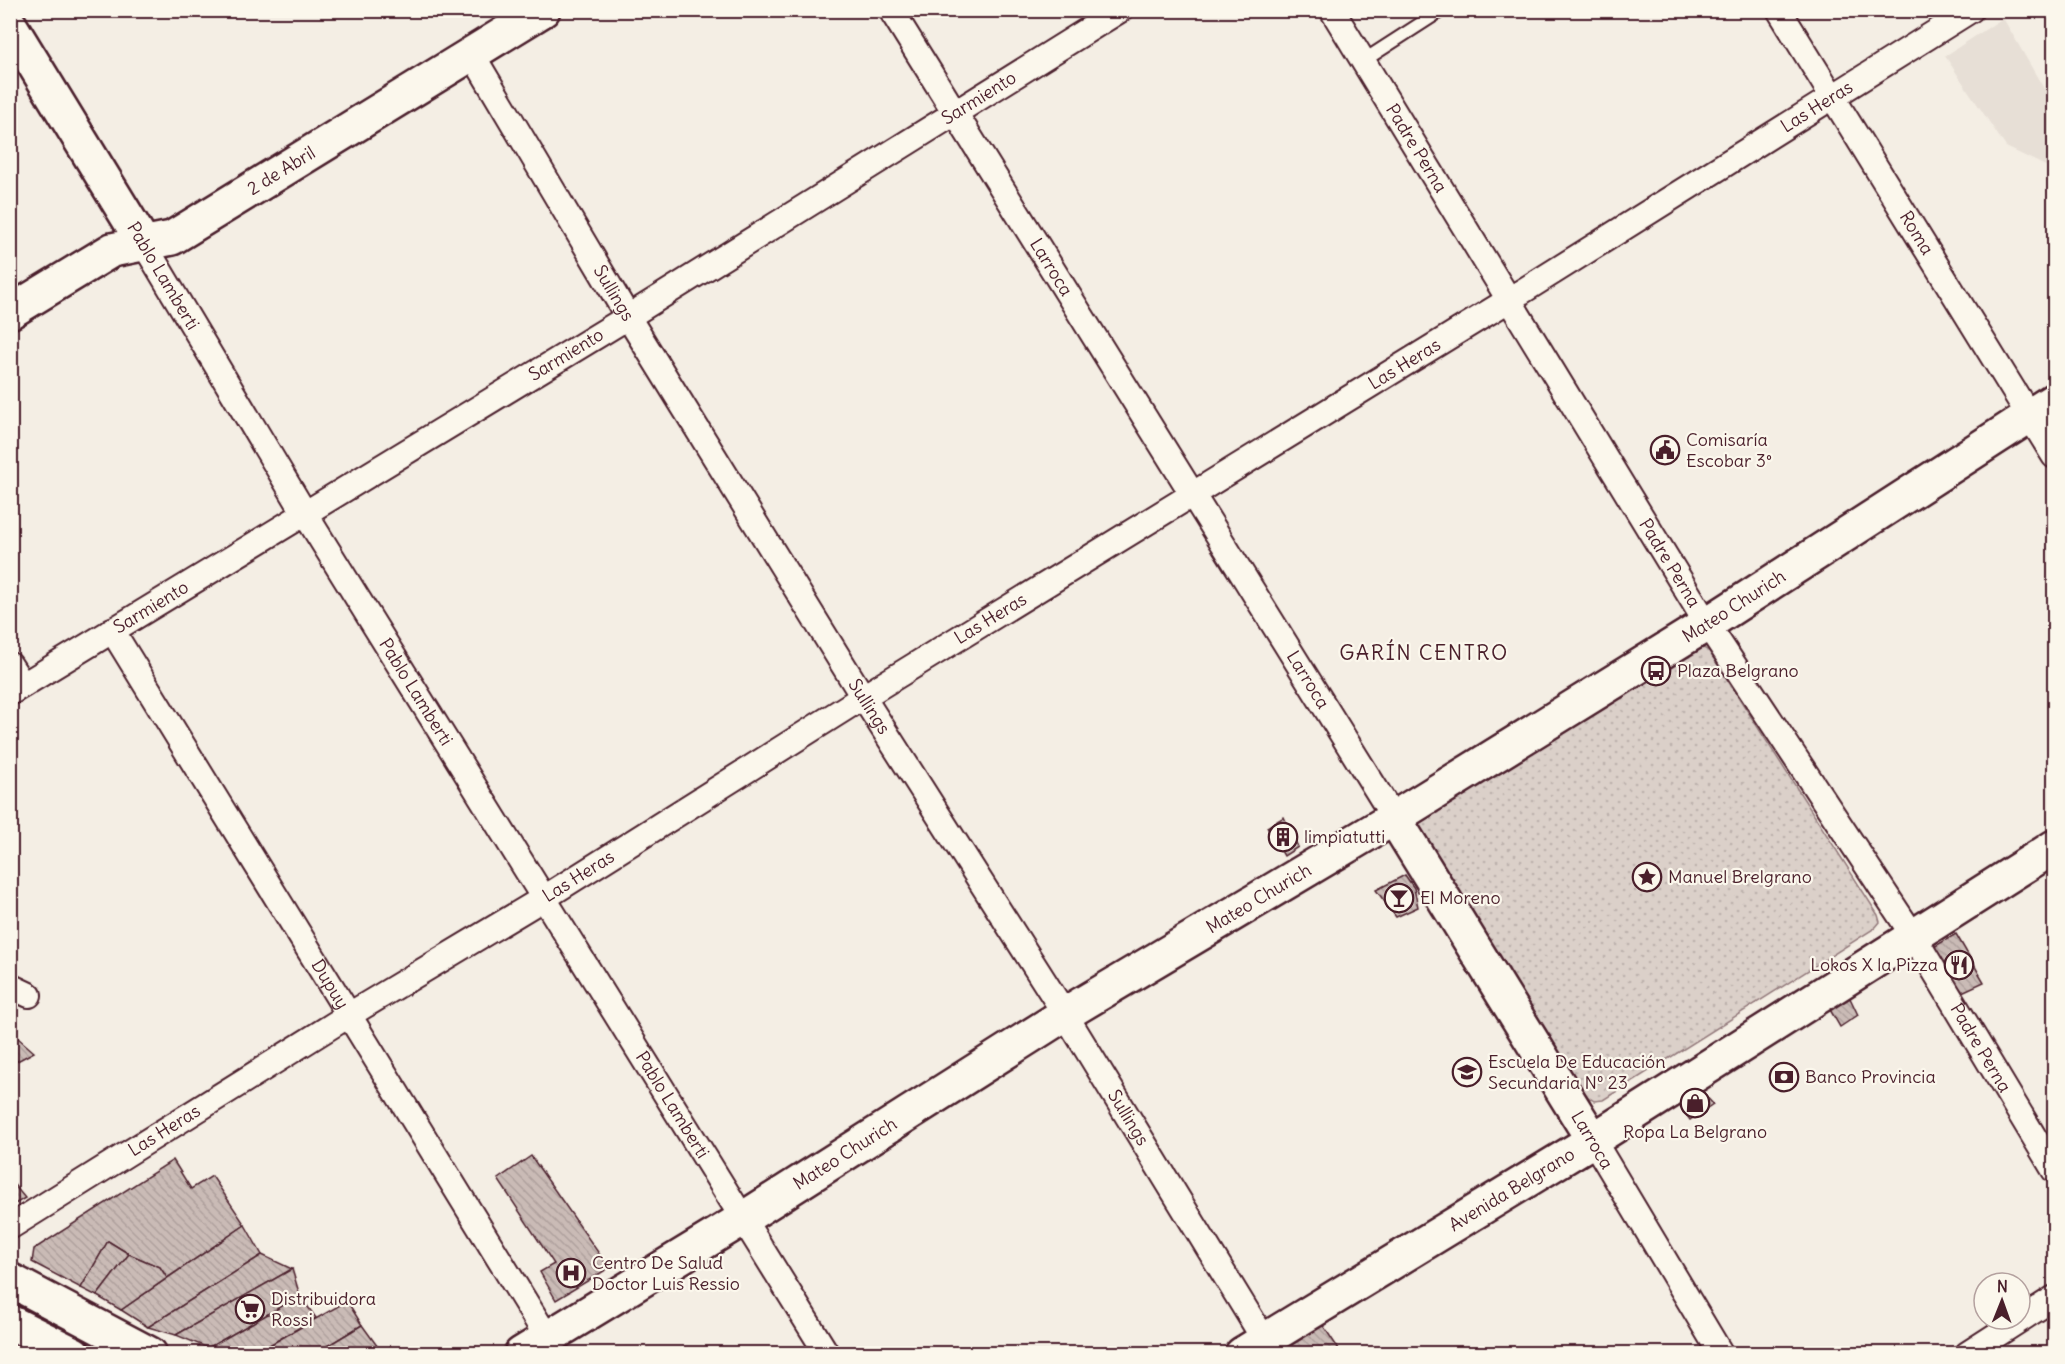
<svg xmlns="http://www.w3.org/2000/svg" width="2065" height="1364" viewBox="0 0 2065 1364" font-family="Delius,sans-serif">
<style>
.built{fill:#e7dfd6}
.park{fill:url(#park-dots);stroke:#92787a;stroke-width:1.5}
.building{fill:url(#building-back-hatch);stroke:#4a1f2b;stroke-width:1.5}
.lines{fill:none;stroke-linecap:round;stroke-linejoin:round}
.lane-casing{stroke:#4a1f2b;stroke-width:16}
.street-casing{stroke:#4a1f2b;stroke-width:28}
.secondary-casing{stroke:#4a1f2b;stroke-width:38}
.lane{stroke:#fbf7ec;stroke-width:12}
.street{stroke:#fbf7ec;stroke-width:24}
.secondary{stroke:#fbf7ec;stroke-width:33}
.labels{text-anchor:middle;stroke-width:4.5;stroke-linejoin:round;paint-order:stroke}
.street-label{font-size:18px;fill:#4a1f2b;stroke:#fbf7ec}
.poi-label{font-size:18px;fill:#4a1f2b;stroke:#fbf7ec;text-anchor:start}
.quarter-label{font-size:21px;letter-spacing:1.5px;fill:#4a1f2b;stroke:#fbf7ec}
</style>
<defs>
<pattern id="park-dots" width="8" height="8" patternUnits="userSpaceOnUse" patternTransform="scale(1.5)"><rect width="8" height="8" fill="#dbd0c9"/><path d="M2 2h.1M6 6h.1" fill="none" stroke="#bdb2ad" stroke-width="1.8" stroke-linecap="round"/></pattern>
<pattern id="building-back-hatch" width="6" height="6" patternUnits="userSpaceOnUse" patternTransform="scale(1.5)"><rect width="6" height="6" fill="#cabbb6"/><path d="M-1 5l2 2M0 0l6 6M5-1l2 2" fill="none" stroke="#afa09d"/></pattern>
</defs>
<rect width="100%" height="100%" fill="#f4eee4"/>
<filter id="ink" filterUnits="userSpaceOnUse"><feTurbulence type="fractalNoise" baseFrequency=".0167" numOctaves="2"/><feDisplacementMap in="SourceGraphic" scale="12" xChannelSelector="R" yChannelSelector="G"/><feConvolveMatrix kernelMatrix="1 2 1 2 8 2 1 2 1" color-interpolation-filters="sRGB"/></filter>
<g filter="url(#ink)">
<path class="built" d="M 2003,18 L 2054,106 L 2054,170 L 2006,147 L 1945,56 Z"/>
<path class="park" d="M 1700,646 L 1709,651 L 1878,915 L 1880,922 L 1875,928 L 1603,1100 L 1594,1101 L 1587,1096 L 1419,833 L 1418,825 L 1423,819 Z"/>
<g class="building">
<path d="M 1284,817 L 1298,847 L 1284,856 L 1267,827 Z"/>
<path d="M 1405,875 L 1414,888 L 1418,907 L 1396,917 L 1376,890 Z"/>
<path d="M 1956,934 L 1984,982 L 1962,992 L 1932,948 Z"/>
<path d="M 1849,996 L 1858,1015 L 1840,1027 L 1829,1008 Z"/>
<path d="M 10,1031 L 34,1052 L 10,1065 Z"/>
<path d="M 1698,1088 L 1713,1104 L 1690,1120 L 1678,1103 Z"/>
<path d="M 531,1156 L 609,1268 L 556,1300 L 540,1272 L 554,1264 L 498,1179 Z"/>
<path d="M 173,1160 L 191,1189 L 212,1176 L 245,1225 L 167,1278 L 160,1267 L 129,1254 L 108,1241 L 81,1288 L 32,1262 L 34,1249 Z"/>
<path d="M 10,1180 L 25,1198 L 10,1207 Z"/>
<path d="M 245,1225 L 262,1255 L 148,1327 L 121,1310 Z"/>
<path d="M 108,1241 L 129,1254 L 97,1296 L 81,1288 Z"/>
<path d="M 129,1254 L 160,1267 L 167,1278 L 121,1310 L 97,1296 Z"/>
<path d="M 262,1255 L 292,1269 L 176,1335 L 148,1327 Z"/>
<path d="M 292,1269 L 300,1296 L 208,1348 L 176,1335 Z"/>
<path d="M 300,1296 L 316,1318 L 254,1354 L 215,1354 L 208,1348 Z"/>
<path d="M 347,1301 L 362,1325 L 314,1354 L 254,1354 Z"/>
<path d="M 1322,1324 L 1342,1354 L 1298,1354 L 1291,1342 Z"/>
<path d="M 362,1325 L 383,1354 L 314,1354 Z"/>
</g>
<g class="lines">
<g class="lane-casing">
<path id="lane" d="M 1363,61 L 1442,10"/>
</g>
<g class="street-casing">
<g id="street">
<path id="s1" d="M 891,10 L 1394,818"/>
<path id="s2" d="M 1332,10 L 1707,624 L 1914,937 L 2054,1170"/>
<path id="s3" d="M 1779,10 L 2054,456"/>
<path id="s4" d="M 472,54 L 628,317 L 863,697 L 1065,1014 L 1273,1354"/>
<path id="s5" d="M 144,244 L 304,512 L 827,1354"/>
<path id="s6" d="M 112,630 L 547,1337"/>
<path d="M 10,665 L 23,685"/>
<path id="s7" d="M 10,693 L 628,317 L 1120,10"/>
<path d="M 10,986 L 29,995"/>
<path d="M 1593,1140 L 1721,1354"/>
<path id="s8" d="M 10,1227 L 349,1015 L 544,898 L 863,697 L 1507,301 L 1971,10"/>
<path d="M 1967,1354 L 2054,1298"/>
</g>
</g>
<g class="secondary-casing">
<g id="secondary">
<path d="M 10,25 L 144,244"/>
<path id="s9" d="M 10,312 L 112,250 L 172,238 L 543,10"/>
<path d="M 1394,818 L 1593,1140"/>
<path d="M 10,1280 L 150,1354"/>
<path d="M 10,1322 L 74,1354"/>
<path id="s10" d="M 521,1354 L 744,1218 L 1065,1014 L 1394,818 L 1707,624 L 2054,400"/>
<path id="s11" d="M 1242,1354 L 1593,1140 L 2054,847"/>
</g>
</g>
<use href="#lane" class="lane"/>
<use href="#street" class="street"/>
<use href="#secondary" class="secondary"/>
</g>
</g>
<defs>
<g id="civic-ring" transform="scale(1.5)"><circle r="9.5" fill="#fbf7ec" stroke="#4a1f2b" stroke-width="1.5"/><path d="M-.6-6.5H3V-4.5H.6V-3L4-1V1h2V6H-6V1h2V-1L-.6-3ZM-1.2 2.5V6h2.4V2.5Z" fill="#4a1f2b"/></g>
<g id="bus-ring" transform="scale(1.5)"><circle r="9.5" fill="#fbf7ec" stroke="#4a1f2b" stroke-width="1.5"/><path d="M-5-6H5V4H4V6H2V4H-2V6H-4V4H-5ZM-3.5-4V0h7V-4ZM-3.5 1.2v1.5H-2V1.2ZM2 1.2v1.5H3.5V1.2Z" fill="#4a1f2b"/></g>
<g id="building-ring" transform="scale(1.5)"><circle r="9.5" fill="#fbf7ec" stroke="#4a1f2b" stroke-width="1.5"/><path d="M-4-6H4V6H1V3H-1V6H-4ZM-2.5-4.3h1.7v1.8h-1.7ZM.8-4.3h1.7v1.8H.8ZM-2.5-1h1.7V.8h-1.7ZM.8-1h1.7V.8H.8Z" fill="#4a1f2b"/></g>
<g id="sight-ring" transform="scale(1.5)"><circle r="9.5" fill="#fbf7ec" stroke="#4a1f2b" stroke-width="1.5"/><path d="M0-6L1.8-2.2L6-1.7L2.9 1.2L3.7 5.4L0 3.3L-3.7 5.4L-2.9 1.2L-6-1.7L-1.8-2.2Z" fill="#4a1f2b"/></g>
<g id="bar-ring" transform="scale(1.5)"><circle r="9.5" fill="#fbf7ec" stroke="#4a1f2b" stroke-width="1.5"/><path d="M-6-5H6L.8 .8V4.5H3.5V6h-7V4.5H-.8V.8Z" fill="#4a1f2b"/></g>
<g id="restaurant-ring" transform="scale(1.5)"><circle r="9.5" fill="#fbf7ec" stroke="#4a1f2b" stroke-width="1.5"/><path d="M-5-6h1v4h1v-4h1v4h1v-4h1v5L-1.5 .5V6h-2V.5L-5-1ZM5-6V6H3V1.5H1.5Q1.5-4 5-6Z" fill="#4a1f2b"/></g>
<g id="school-ring" transform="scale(1.5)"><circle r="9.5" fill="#fbf7ec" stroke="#4a1f2b" stroke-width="1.5"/><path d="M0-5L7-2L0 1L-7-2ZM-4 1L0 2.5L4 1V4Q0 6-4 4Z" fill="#4a1f2b"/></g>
<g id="bank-ring" transform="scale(1.5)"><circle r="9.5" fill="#fbf7ec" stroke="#4a1f2b" stroke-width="1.5"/><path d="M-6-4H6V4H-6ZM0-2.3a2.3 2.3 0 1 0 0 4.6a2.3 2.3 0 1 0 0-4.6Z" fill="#4a1f2b"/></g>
<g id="shop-ring" transform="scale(1.5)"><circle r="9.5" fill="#fbf7ec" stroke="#4a1f2b" stroke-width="1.5"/><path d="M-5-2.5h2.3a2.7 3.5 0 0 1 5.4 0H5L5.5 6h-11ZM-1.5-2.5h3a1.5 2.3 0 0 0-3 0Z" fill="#4a1f2b"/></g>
<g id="hospital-ring" transform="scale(1.5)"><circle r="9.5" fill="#fbf7ec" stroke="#4a1f2b" stroke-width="1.5"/><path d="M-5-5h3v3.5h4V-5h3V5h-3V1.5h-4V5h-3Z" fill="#4a1f2b"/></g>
<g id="supermarket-ring" transform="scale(1.5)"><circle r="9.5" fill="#fbf7ec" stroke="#4a1f2b" stroke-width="1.5"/><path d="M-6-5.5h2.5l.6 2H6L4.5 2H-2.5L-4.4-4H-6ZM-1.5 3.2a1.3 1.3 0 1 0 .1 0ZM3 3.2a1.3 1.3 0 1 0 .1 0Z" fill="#4a1f2b"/></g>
</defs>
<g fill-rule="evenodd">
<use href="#civic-ring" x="1665" y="450"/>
<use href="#bus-ring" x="1656" y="671"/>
<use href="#building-ring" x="1283" y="837"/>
<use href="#sight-ring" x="1647" y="877"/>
<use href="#bar-ring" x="1399" y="898"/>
<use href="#restaurant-ring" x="1959" y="965"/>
<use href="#school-ring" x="1467" y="1072"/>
<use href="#bank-ring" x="1784" y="1077"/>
<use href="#shop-ring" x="1695" y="1103"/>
<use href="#hospital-ring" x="571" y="1273"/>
<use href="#supermarket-ring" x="250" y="1309"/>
</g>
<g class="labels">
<g class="street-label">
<text dy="6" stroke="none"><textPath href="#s7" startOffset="1137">Sarmiento</textPath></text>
<text dy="6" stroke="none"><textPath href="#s8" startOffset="2126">Las Heras</textPath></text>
<text dy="6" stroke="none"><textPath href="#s2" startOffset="162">Padre Perna</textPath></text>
<text dy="6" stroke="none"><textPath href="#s9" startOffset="309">2 de Abril</textPath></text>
<text dy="6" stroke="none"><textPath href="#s3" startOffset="262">Roma</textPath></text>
<text dy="6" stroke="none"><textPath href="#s1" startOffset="303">Larroca</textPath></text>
<text transform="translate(163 276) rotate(59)" y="6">Pablo Lamberti</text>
<text dy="6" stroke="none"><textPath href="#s4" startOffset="278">Sullings</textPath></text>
<text dy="6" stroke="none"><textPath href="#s7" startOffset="651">Sarmiento</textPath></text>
<text dy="6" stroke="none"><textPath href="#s8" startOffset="1640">Las Heras</textPath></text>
<text dy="6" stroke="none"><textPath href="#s2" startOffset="648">Padre Perna</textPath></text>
<text dy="6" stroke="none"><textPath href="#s7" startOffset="165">Sarmiento</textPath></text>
<text dy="6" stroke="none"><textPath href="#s10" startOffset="1425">Mateo Churich</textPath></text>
<text dy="6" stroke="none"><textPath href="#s8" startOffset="1154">Las Heras</textPath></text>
<text dy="6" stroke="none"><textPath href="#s1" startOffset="789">Larroca</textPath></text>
<text dy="6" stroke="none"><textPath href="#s5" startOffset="524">Pablo Lamberti</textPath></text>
<text dy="6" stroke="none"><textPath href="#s4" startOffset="764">Sullings</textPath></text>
<text dy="6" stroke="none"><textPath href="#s8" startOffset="668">Las Heras</textPath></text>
<text dy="6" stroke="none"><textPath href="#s10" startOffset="867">Mateo Churich</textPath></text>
<text dy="6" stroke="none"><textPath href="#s6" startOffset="416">Dupuy</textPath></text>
<text dy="6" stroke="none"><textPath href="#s2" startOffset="1224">Padre Perna</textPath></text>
<text dy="6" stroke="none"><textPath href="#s5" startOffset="1010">Pablo Lamberti</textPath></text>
<text dy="6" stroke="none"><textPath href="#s4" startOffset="1250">Sullings</textPath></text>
<text dy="6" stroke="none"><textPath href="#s8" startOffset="182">Las Heras</textPath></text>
<text transform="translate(1592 1140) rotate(59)" y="6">Larroca</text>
<text dy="6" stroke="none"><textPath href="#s10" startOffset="381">Mateo Churich</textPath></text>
<text dy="6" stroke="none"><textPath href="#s11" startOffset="316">Avenida Belgrano</textPath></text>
</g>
<g class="poi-label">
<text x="1686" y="446">Comisaría<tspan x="1686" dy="21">Escobar 3°</tspan></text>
<text x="1677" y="677">Plaza Belgrano</text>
<text x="1304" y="843">limpiatutti</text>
<text x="1668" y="883">Manuel Brelgrano</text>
<text x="1420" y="904">El Moreno</text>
<text x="1938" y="971" text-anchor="end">Lokos X la Pizza</text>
<text x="1488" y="1068">Escuela De Educación<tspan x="1488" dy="21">Secundaria Nº 23</tspan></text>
<text x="1805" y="1083">Banco Provincia</text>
<text x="1695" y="1138" text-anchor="middle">Ropa La Belgrano</text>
<text x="592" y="1269">Centro De Salud<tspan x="592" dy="21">Doctor Luis Ressio</tspan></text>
<text x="271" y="1305">Distribuidora<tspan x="271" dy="21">Rossi</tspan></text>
</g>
<g class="quarter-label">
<text x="1424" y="660">GARÍN CENTRO</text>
</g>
</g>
<rect width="2065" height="1364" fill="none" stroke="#fbf7ec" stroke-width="36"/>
<rect x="18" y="18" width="2029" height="1328" fill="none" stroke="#4a1f2b" stroke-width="2" filter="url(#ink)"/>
<g transform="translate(2002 1301) rotate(1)"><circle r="28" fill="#fbf7ec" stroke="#b4a19f" stroke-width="1.5"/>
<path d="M0-4.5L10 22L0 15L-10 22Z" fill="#4a1f2b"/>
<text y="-9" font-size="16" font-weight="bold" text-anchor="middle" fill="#4a1f2b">N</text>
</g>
</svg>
